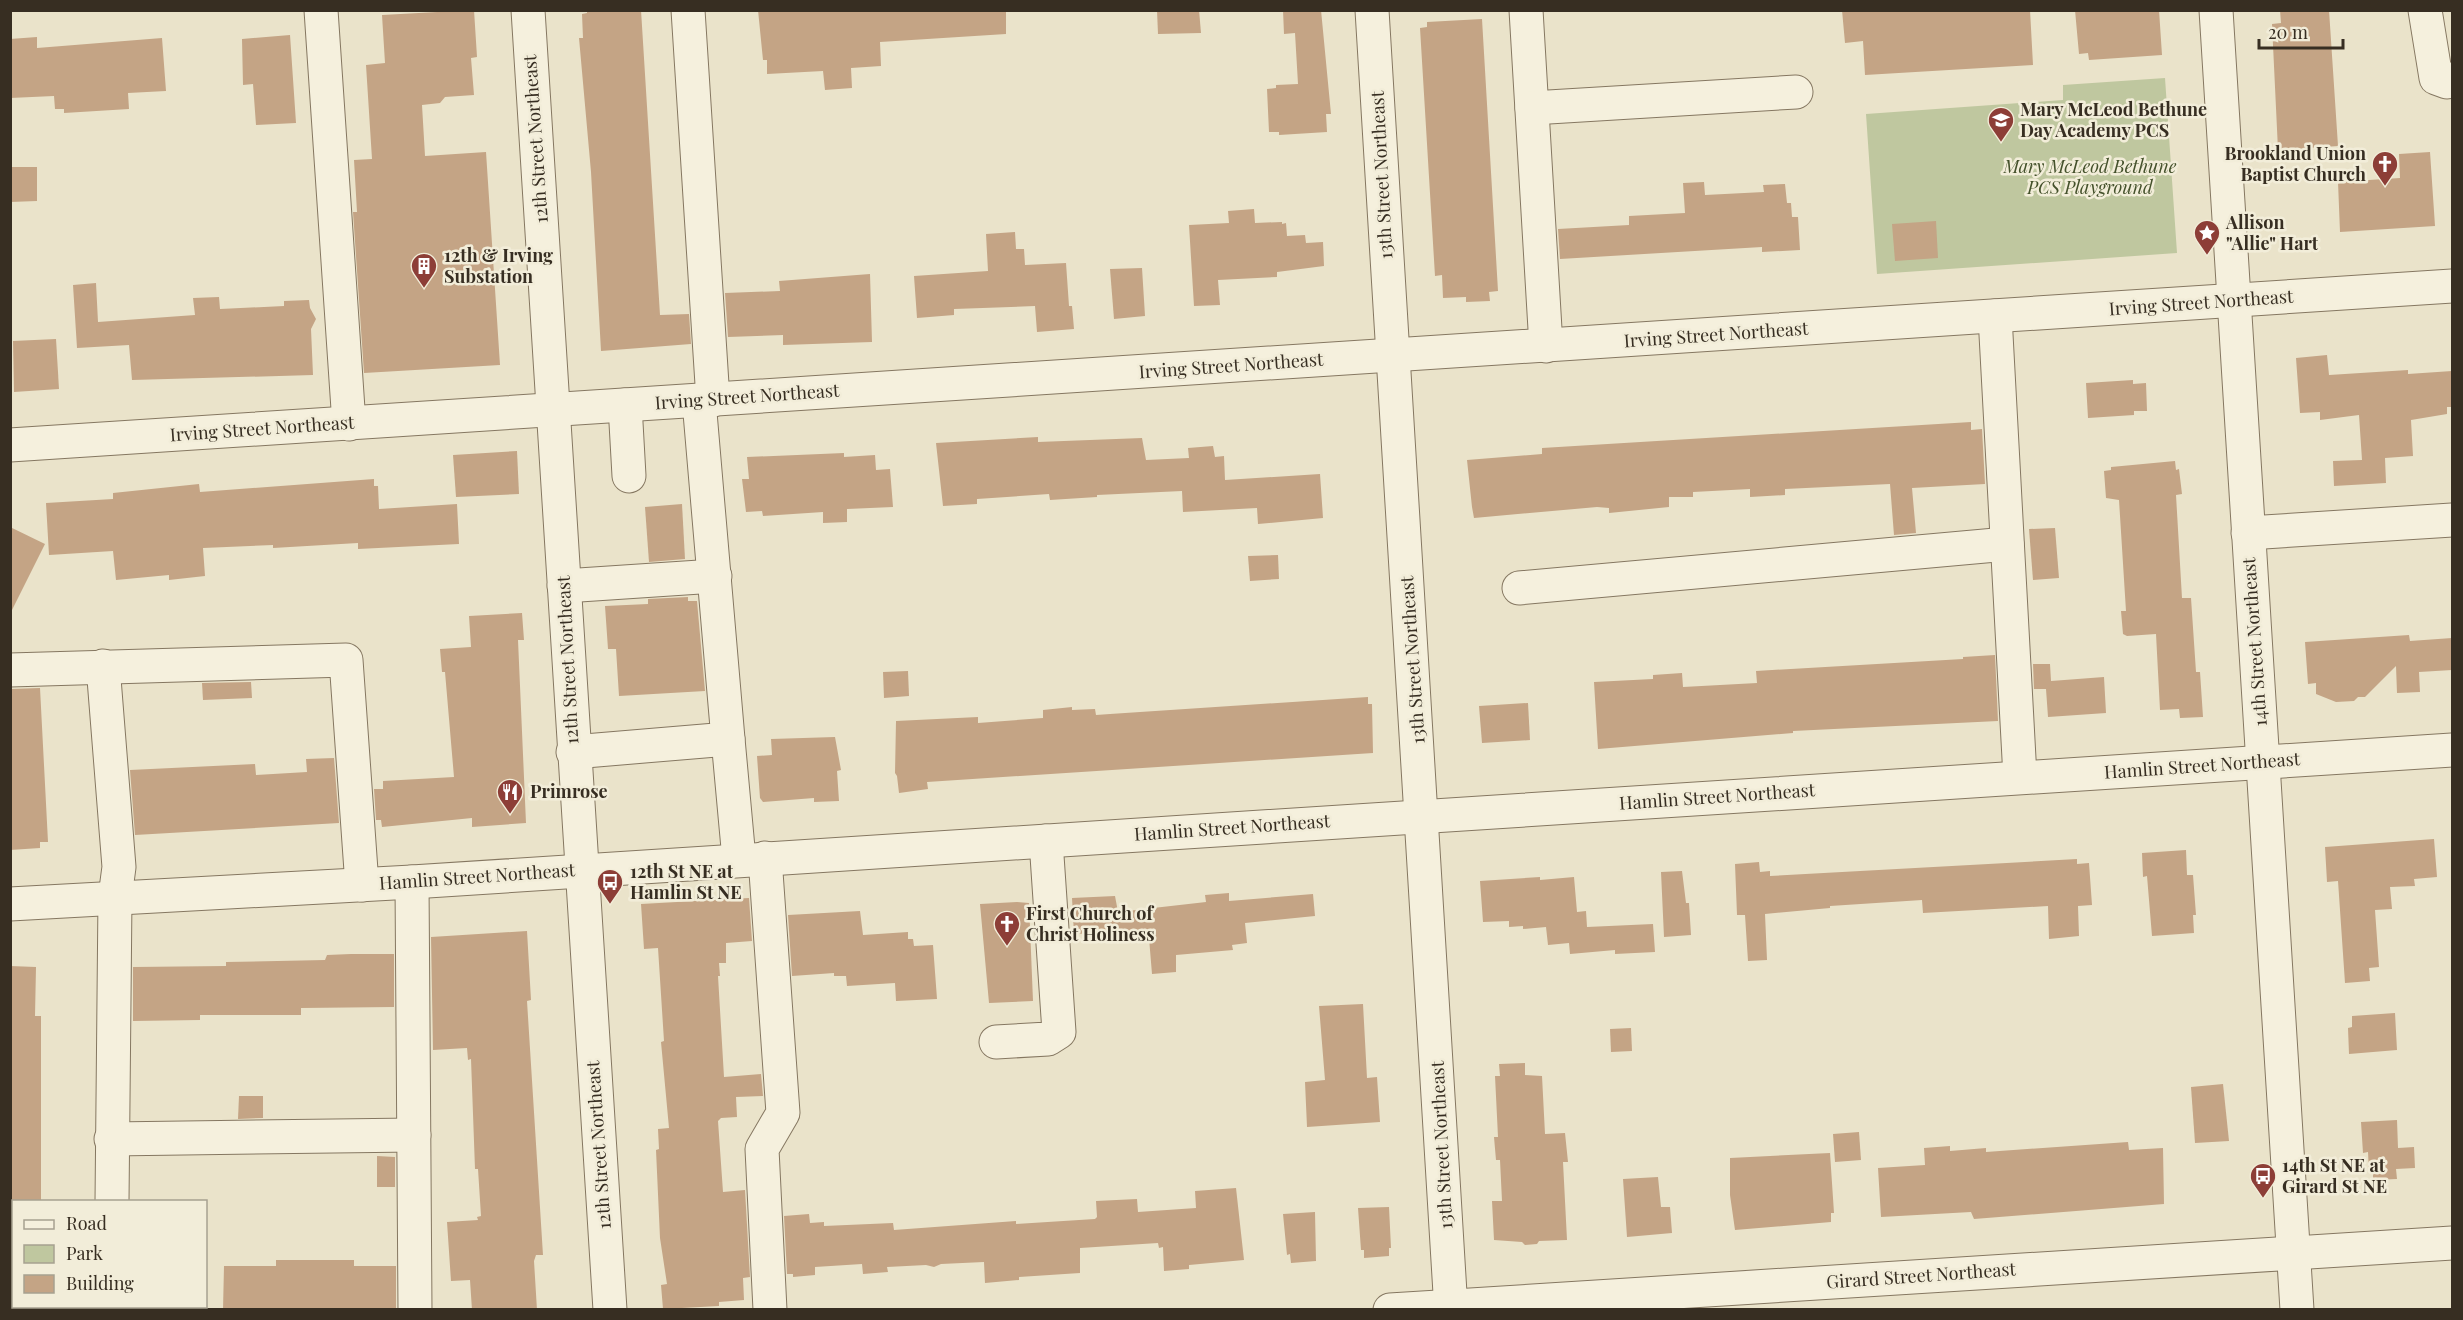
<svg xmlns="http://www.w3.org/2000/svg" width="2463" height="1320" viewBox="0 0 2463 1320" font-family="'Playfair Display',serif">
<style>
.green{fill:#bfc79f}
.building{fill:#c4a485}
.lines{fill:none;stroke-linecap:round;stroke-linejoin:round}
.minor-casing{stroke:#857761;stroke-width:35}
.minor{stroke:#f5f0dd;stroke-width:33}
.labels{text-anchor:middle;stroke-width:5;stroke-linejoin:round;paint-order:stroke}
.poi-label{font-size:18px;font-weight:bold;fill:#372e22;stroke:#f2edd9;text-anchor:start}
.street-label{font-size:18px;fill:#372e22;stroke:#f2edd9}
.park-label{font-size:18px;font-style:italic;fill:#44512b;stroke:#f2edd9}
</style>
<rect width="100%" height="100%" fill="#eae3ca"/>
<path class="green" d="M 2165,78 L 2177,253 L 1877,274 L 1866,114 L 2063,100 L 2063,85 Z"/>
<g class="building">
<path d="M 474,10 L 477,57 L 471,58 L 474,95 L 445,97 L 440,103 L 422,105 L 425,156 L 486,152 L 500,365 L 364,373 L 353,212 L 357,212 L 354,160 L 372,159 L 366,65 L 385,63 L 382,15 Z"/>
<path d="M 587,10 L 641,10 L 660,315 L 689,314 L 691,344 L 601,351 L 591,172 L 579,38 L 583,38 L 582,14 L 587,13 Z"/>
<path d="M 758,10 L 1006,10 L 1006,34 L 880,42 L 881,66 L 851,68 L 852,88 L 825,90 L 823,71 L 767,74 L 767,60 L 763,60 Z"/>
<path d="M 1157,10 L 1199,10 L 1201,33 L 1158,34 Z"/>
<path d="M 1283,10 L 1321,10 L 1331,114 L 1326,114 L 1327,132 L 1279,135 L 1279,132 L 1269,132 L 1267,89 L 1276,88 L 1276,85 L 1298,84 L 1295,33 L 1284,34 Z"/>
<path d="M 1842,10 L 2030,10 L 2033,65 L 1865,75 L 1863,41 L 1845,43 Z"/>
<path d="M 2075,10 L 2159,10 L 2162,55 L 2089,60 L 2088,53 L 2079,54 Z"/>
<path d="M 2280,10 L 2329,10 L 2338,146 L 2278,150 L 2272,24 L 2281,23 Z"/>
<path d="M 1482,19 L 1498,291 L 1489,292 L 1490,301 L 1466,302 L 1466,297 L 1443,298 L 1442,275 L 1435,276 L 1420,28 L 1427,27 L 1427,22 Z"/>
<path d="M 290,35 L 296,123 L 256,125 L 253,84 L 243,85 L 242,39 Z"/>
<path d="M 37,37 L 37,48 L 162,38 L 166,91 L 128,93 L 129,109 L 64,113 L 64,109 L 55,109 L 54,96 L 10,98 L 10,39 Z"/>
<path d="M 2430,152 L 2435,226 L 2340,232 L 2338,182 L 2400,178 L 2399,154 Z"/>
<path d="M 10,167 L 37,167 L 37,201 L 10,202 Z"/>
<path d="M 1704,182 L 1705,195 L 1764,192 L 1763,185 L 1785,184 L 1787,203 L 1791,203 L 1792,217 L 1798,217 L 1800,250 L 1762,252 L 1762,247 L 1560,259 L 1558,229 L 1629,225 L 1629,216 L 1685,213 L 1683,183 Z"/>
<path d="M 1254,209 L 1255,223 L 1282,222 L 1282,224 L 1286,223 L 1287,236 L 1305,235 L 1306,243 L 1323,242 L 1324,266 L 1277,272 L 1277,277 L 1218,280 L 1220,305 L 1194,306 L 1189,225 L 1229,223 L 1228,211 Z"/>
<path d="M 1936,221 L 1938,258 L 1895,261 L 1892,224 Z"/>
<path d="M 1015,232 L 1016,249 L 1024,249 L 1025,265 L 1066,263 L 1069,306 L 1072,306 L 1074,329 L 1037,332 L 1035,306 L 954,309 L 954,315 L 917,318 L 914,276 L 988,271 L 986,234 Z"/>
<path d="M 1142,268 L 1145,316 L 1114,319 L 1110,269 Z"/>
<path d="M 870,274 L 872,342 L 783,345 L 783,335 L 728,337 L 725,293 L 780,291 L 779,281 Z"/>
<path d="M 96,283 L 98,322 L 195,315 L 193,298 L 219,297 L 220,309 L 284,306 L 284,301 L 309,300 L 310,308 L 316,319 L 311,329 L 313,375 L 132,380 L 129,345 L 77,348 L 73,285 Z"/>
<path d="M 56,339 L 59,389 L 14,392 L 13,341 Z"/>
<path d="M 2327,355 L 2329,375 L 2408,370 L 2408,374 L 2452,371 L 2452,407 L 2447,407 L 2447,414 L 2411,420 L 2413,456 L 2385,458 L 2386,483 L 2334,486 L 2333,461 L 2362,460 L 2359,415 L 2320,420 L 2320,412 L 2300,413 L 2296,358 Z"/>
<path d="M 2133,380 L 2133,384 L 2146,383 L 2147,411 L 2134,411 L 2134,415 L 2088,418 L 2086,383 Z"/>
<path d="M 1971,422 L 1971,430 L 1982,429 L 1985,484 L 1912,488 L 1916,533 L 1894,535 L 1890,484 L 1785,489 L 1785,495 L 1750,497 L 1750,489 L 1693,492 L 1693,497 L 1669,497 L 1669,507 L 1609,513 L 1609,508 L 1597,507 L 1474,518 L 1472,507 L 1467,460 L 1542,454 L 1542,448 Z"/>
<path d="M 1038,437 L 1038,442 L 1142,438 L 1146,460 L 1189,458 L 1188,448 L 1213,446 L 1215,457 L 1224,456 L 1225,480 L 1320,474 L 1323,518 L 1258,524 L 1257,508 L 1183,512 L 1182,491 L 1097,495 L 1097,497 L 1050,500 L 1049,494 L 977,499 L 977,504 L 943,506 L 936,443 Z"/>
<path d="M 517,451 L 519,494 L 456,497 L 453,455 Z"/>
<path d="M 844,453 L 844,457 L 875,455 L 876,470 L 890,469 L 893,507 L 847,509 L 847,522 L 823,523 L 823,512 L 763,516 L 762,511 L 746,512 L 742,479 L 749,479 L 747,457 Z"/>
<path d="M 2175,461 L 2176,470 L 2179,469 L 2182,494 L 2176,495 L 2182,598 L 2191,598 L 2196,672 L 2200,672 L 2203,717 L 2180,718 L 2179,709 L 2160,710 L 2156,634 L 2127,636 L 2123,634 L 2121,611 L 2126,611 L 2119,500 L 2106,498 L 2104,471 L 2111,470 L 2111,467 Z"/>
<path d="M 374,479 L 374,486 L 378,486 L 379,509 L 457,504 L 459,544 L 358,549 L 358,543 L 273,548 L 273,545 L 203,548 L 205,576 L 169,580 L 169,575 L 116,580 L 113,551 L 49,555 L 46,503 L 113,499 L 113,493 L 199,484 L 200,492 Z"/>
<path d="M 682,504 L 685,559 L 649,562 L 645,507 Z"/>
<path d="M 10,527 L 45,544 L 10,614 Z"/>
<path d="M 2055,528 L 2059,578 L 2033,580 L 2029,529 Z"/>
<path d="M 1278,555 L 1279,579 L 1250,581 L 1248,556 Z"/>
<path d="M 688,597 L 688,601 L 697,601 L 705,691 L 619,696 L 616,649 L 608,649 L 605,606 L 648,604 L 648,599 Z"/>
<path d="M 522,613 L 524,640 L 518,640 L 526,823 L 472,827 L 472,818 L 382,827 L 381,820 L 376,820 L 374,789 L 383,789 L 383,781 L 454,777 L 445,672 L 442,672 L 440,649 L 471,647 L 469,616 Z"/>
<path d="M 2409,635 L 2410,641 L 2452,638 L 2452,670 L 2419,672 L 2420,692 L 2397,693 L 2396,666 L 2365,697 L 2358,697 L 2354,701 L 2336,702 L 2316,694 L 2316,683 L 2308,684 L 2305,642 Z"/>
<path d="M 1995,655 L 1998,721 L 1793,731 L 1793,733 L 1598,749 L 1594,682 L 1653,679 L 1653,675 L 1682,673 L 1683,687 L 1757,683 L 1756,671 L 1963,659 L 1963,657 Z"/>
<path d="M 2033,664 L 2050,664 L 2051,681 L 2104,677 L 2106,713 L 2048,717 L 2046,689 L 2034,689 Z"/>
<path d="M 908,671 L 909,696 L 884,698 L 883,672 Z"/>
<path d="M 251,682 L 252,698 L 203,700 L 202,683 Z"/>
<path d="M 40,688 L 48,842 L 40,842 L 40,848 L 10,850 L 10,689 Z"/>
<path d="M 1368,697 L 1368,704 L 1372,704 L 1373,753 L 927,782 L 928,789 L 899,793 L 897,776 L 895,773 L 896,721 L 978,717 L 978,723 L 1043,718 L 1043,710 L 1072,707 L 1072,710 L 1095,709 L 1096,715 L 1110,714 Z"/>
<path d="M 1528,703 L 1530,740 L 1482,743 L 1479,706 Z"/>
<path d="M 835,737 L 841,770 L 837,771 L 839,801 L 814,802 L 814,798 L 763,802 L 760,798 L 757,756 L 772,755 L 771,739 Z"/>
<path d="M 334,758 L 339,823 L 135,835 L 130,770 L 255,764 L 256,775 L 307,772 L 306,759 Z"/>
<path d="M 2434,839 L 2437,877 L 2414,879 L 2415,886 L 2390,887 L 2392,909 L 2375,910 L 2379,967 L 2369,968 L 2370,981 L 2345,983 L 2338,881 L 2327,882 L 2325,847 Z"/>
<path d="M 2186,850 L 2187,875 L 2193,875 L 2196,915 L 2193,915 L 2194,933 L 2152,936 L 2147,876 L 2143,877 L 2142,853 Z"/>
<path d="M 2077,859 L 2077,864 L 2089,863 L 2092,905 L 2078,906 L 2079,936 L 2049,939 L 2048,906 L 1923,913 L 1922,900 L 1830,906 L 1830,908 L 1765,914 L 1767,960 L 1748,961 L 1745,915 L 1737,915 L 1735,864 L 1759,862 L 1760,872 L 1770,871 L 1770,876 Z"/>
<path d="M 1682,871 L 1686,903 L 1689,903 L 1691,935 L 1664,937 L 1661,872 Z"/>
<path d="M 1540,877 L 1540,880 L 1574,877 L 1577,912 L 1586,911 L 1587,927 L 1653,924 L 1655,952 L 1615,954 L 1615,950 L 1570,954 L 1569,943 L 1548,945 L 1546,927 L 1523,929 L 1523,926 L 1509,927 L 1509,921 L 1483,922 L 1480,881 Z"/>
<path d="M 1229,893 L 1229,901 L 1313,894 L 1315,916 L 1245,923 L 1247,943 L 1232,945 L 1233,950 L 1176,955 L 1176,972 L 1152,974 L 1149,938 L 1101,942 L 1101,933 L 1074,934 L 1072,898 L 1115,896 L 1118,912 L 1206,902 L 1205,895 Z"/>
<path d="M 749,898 L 752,941 L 726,943 L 726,963 L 719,963 L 720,976 L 718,976 L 724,1077 L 761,1074 L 763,1096 L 736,1097 L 737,1117 L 721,1118 L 718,1121 L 723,1192 L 745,1190 L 750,1277 L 743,1278 L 744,1300 L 719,1302 L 719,1306 L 663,1309 L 661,1285 L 667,1284 L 660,1238 L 656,1150 L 659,1149 L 658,1129 L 669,1128 L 661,1042 L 664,1041 L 658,948 L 644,949 L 641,904 Z"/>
<path d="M 1017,902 L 1029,903 L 1033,1001 L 989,1003 L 980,904 Z"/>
<path d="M 860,911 L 863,935 L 908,932 L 908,939 L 913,939 L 914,946 L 933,945 L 937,999 L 896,1001 L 895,983 L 847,986 L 846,976 L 834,976 L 834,973 L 792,976 L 788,915 Z"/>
<path d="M 527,931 L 531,1000 L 527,1001 L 543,1255 L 536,1255 L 534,1261 L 537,1310 L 472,1310 L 470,1280 L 451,1281 L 447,1222 L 478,1220 L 477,1217 L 481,1216 L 478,1169 L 475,1169 L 471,1059 L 468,1060 L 467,1048 L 433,1050 L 431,937 Z"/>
<path d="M 351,954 L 394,954 L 394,1007 L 301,1008 L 301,1015 L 200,1015 L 200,1020 L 133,1021 L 133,967 L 226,966 L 226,962 L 325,960 L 327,955 Z"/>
<path d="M 10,966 L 36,967 L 35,1016 L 41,1016 L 41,1202 L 10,1202 Z"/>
<path d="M 1363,1004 L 1367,1078 L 1377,1077 L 1380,1122 L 1307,1127 L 1305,1082 L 1325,1080 L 1319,1006 Z"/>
<path d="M 2395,1013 L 2397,1050 L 2349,1054 L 2348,1028 L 2352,1027 L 2352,1016 Z"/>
<path d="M 1631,1028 L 1632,1051 L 1611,1052 L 1610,1029 Z"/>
<path d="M 1525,1063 L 1525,1075 L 1542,1076 L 1545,1134 L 1565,1133 L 1568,1162 L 1563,1162 L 1567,1240 L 1539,1241 L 1537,1244 L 1525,1245 L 1522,1242 L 1494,1240 L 1492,1201 L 1502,1201 L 1500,1160 L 1496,1160 L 1494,1137 L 1498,1137 L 1495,1076 L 1500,1076 L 1499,1064 Z"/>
<path d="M 2223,1084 L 2229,1141 L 2195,1143 L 2191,1087 Z"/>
<path d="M 239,1096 L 263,1096 L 263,1118 L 238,1119 Z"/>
<path d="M 2397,1120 L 2398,1148 L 2414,1147 L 2415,1168 L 2396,1169 L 2397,1179 L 2373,1180 L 2373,1172 L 2369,1172 L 2368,1152 L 2363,1153 L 2361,1122 Z"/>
<path d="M 1859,1132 L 1861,1160 L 1835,1162 L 1833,1134 Z"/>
<path d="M 2128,1142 L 2129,1150 L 2163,1148 L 2164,1204 L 1974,1219 L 1971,1212 L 1881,1217 L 1878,1168 L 1925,1165 L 1924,1148 L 1950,1146 L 1950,1151 L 1986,1148 L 1986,1152 Z"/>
<path d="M 1830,1153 L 1834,1213 L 1831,1213 L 1831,1222 L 1735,1230 L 1730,1195 L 1730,1158 Z"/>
<path d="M 377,1156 L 395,1157 L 395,1187 L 377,1187 Z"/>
<path d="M 1658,1177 L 1661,1207 L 1670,1207 L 1672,1233 L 1627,1237 L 1623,1179 Z"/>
<path d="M 1236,1188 L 1244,1260 L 1189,1265 L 1189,1269 L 1164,1271 L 1163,1247 L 1159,1248 L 1158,1243 L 1080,1248 L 1080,1273 L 1019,1277 L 1019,1280 L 985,1283 L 984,1262 L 941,1264 L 934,1267 L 926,1265 L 887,1267 L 888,1272 L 863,1274 L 862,1264 L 815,1267 L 815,1275 L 793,1277 L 793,1274 L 787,1274 L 784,1216 L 809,1214 L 810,1223 L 824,1222 L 824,1226 L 893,1223 L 894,1230 L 1016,1221 L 1016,1224 L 1095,1219 L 1097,1217 L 1096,1201 L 1137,1199 L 1138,1212 L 1196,1208 L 1195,1191 Z"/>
<path d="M 1389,1207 L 1391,1248 L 1389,1248 L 1389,1256 L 1364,1258 L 1364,1250 L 1361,1250 L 1358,1208 Z"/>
<path d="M 1315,1212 L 1316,1261 L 1291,1263 L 1290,1254 L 1287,1255 L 1283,1214 Z"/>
<path d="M 276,1260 L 354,1260 L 354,1266 L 396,1266 L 396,1310 L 223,1310 L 224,1266 L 276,1266 Z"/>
</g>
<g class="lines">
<g class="minor-casing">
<g id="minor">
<path d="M 321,10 L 349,424"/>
<path d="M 528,10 L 610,1310"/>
<path d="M 688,10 L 713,400"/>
<path d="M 1372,10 L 1451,1310"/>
<path d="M 1526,10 L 1546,346"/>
<path d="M 2216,10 L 2297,1310"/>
<path d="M 2425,10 L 2436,78 L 2447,82 L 2452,79"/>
<path d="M 1532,108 L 1796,92"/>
<path d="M 1995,316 L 2020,777"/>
<path d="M 625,405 L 629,476"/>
<path d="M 10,445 L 2452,286"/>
<path d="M 2248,533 L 2452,520"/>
<path d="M 564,586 L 715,576"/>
<path d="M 1519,588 L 2007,544"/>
<path d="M 103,666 L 119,867 L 115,897 L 112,1202"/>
<path d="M 10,670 L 346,660 L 362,885"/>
<path d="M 728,739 L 739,859"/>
<path d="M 573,752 L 728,739 L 699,401"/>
<path d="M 765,858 L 783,1113 L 762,1149 L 770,1310"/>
<path d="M 412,882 L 415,1310"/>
<path d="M 10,904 L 412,882 L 2452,750"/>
<path d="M 996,1042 L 1048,1039 L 1059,1032 L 1046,841"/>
<path d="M 111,1139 L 414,1135"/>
<path d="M 112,1306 L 113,1310"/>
<path d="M 1390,1310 L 2452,1243"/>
</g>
</g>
<use href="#minor" class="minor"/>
</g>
<defs>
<g id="school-pin" transform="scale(1.35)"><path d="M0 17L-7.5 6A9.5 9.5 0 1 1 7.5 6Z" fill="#8d3e37" stroke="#f2edd9"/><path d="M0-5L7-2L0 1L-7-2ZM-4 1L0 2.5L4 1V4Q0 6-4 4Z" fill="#fff"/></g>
<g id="church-pin" transform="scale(1.35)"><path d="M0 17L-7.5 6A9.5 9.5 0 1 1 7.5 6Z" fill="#8d3e37" stroke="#f2edd9"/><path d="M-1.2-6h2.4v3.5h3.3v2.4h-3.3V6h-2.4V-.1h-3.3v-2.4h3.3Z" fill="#fff"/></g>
<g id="sight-pin" transform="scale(1.35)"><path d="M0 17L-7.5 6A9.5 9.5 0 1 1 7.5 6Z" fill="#8d3e37" stroke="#f2edd9"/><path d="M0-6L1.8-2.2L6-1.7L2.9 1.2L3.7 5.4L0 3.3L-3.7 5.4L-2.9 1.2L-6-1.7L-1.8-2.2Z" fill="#fff"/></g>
<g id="building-pin" transform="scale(1.35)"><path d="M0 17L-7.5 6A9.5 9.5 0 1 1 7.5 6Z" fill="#8d3e37" stroke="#f2edd9"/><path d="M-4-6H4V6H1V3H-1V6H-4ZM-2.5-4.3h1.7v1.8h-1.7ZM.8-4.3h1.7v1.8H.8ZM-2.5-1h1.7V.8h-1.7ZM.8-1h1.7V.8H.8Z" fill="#fff"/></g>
<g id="restaurant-pin" transform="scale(1.35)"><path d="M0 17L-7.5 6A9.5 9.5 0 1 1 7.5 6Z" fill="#8d3e37" stroke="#f2edd9"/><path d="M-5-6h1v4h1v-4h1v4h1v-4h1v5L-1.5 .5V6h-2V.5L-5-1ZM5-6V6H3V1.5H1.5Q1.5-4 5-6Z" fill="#fff"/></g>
<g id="bus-pin" transform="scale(1.35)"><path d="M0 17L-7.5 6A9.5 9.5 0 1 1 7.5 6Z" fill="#8d3e37" stroke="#f2edd9"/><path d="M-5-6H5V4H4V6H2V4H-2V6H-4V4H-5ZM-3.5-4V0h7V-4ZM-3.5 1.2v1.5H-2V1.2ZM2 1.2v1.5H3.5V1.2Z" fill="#fff"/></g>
</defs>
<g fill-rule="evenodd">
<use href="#school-pin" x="2001" y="120"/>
<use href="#church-pin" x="2385" y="164"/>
<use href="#sight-pin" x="2207" y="233"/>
<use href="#building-pin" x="424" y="266"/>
<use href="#restaurant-pin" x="510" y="792"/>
<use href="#bus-pin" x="610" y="882"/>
<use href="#church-pin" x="1007" y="924"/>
<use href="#bus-pin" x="2263" y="1176"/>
</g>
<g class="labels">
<g class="poi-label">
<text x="2020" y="116">Mary McLeod Bethune<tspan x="2020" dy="21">Day Academy PCS</tspan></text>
<text x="2366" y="160" text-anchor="end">Brookland Union<tspan x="2366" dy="21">Baptist Church</tspan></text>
<text x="2226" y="229">Allison<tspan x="2226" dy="21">"Allie" Hart</tspan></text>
<text x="444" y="262">12th &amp; Irving<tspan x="444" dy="21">Substation</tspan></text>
<text x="530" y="798">Primrose</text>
<text x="630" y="878">12th St NE at<tspan x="630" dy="21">Hamlin St NE</tspan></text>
<text x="1026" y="920">First Church of<tspan x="1026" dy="21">Christ Holiness</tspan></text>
<text x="2282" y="1172">14th St NE at<tspan x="2282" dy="21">Girard St NE</tspan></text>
</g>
<g class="street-label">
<text transform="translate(536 139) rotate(-94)" y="6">12th Street Northeast</text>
<text transform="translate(1382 175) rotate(-93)" y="6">13th Street Northeast</text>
<text transform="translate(2201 303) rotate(-4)" y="6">Irving Street Northeast</text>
<text transform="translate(1716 335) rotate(-4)" y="6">Irving Street Northeast</text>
<text transform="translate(1231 366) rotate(-4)" y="6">Irving Street Northeast</text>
<text transform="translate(747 397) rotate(-4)" y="6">Irving Street Northeast</text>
<text transform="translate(262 429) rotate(-4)" y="6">Irving Street Northeast</text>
<text transform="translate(2255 642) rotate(-94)" y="6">14th Street Northeast</text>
<text transform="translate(568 660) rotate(-93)" y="6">12th Street Northeast</text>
<text transform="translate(1413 660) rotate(-94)" y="6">13th Street Northeast</text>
<text transform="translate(2202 766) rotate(-4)" y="6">Hamlin Street Northeast</text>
<text transform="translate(1717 797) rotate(-4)" y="6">Hamlin Street Northeast</text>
<text transform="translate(1232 828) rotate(-4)" y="6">Hamlin Street Northeast</text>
<text transform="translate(477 877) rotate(-4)" y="6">Hamlin Street Northeast</text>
<text transform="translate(599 1145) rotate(-94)" y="6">12th Street Northeast</text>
<text transform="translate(1442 1145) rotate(-93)" y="6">13th Street Northeast</text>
<text transform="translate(1921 1276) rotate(-4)" y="6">Girard Street Northeast</text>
</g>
<g class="park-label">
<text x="2090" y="173">Mary McLeod Bethune<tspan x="2090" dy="21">PCS Playground</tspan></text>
</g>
</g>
<rect width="2463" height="1320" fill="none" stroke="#372e22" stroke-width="24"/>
<rect x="12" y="1200" width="195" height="108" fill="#f2edd9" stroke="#a7a190" stroke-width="1.5"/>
<rect x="24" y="1220" width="30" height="9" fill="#f5f0dd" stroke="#a7a190" stroke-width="1.5"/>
<text x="66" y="1230" font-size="18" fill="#372e22">Road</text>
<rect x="24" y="1245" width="30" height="18" fill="#bfc79f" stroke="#a7a190" stroke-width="1.5"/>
<text x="66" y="1260" font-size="18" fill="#372e22">Park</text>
<rect x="24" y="1275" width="30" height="18" fill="#c4a485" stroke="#a7a190" stroke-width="1.5"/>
<text x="66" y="1290" font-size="18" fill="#372e22">Building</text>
<path d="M2259 39v9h84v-9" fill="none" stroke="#372e22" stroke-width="3"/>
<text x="2268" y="39" font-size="18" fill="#372e22" stroke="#f2edd9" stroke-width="4.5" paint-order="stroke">20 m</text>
</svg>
